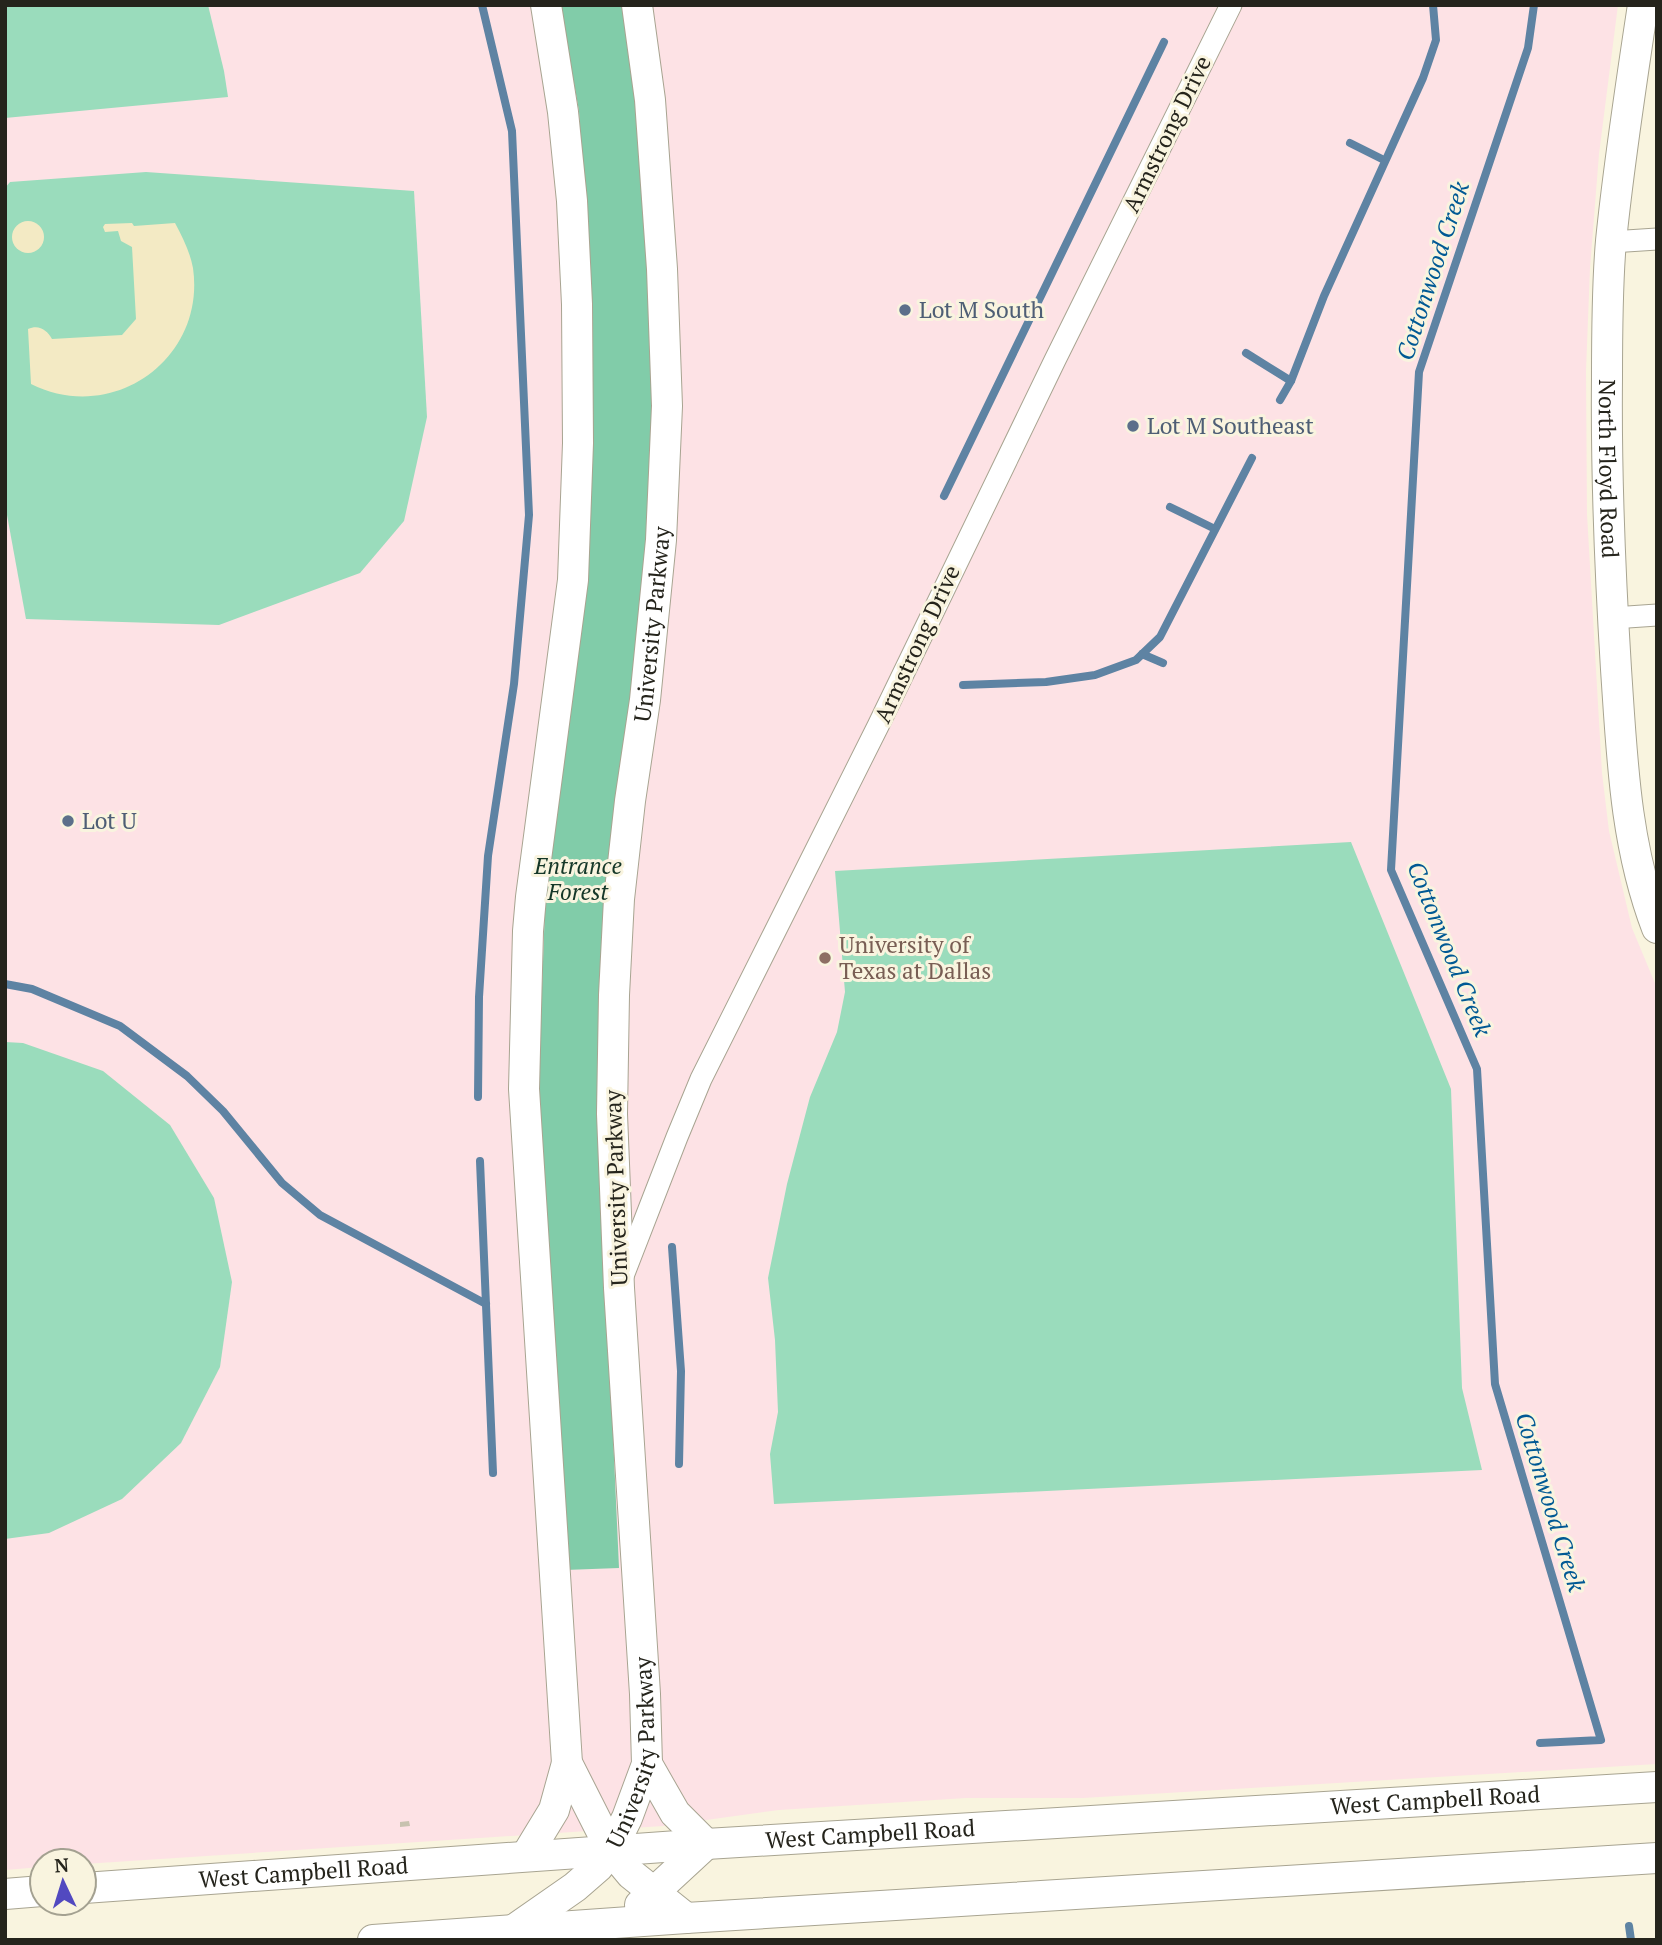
<svg xmlns="http://www.w3.org/2000/svg" width="1662" height="1945" viewBox="0 0 1662 1945" font-family="'PT Serif',serif">
<style>
.education{fill:#fde2e5}
.green{fill:#9adcbc}
.forest{fill:#81cca9}
.sand{fill:#f3eac4}
.lines{fill:none;stroke-linecap:round;stroke-linejoin:round}
.stream{stroke:#5e83a3;stroke-width:8}
.building{fill:#c7c2af}
.street-casing{stroke:#a8a491;stroke-width:23}
.secondary-casing{stroke:#a8a491;stroke-width:32}
.street{stroke:#fff;stroke-width:21}
.secondary{stroke:#fff;stroke-width:30}
.service-dot{fill:#5c6f8a;stroke:#f9f4df;stroke-width:2.5}
.education-dot{fill:#8d6e63;stroke:#f9f4df;stroke-width:2.5}
.labels{text-anchor:middle;stroke-width:6;stroke-linejoin:round;paint-order:stroke}
.street-label{font-size:23px;fill:#25241c;stroke:#f9f4df}
.service-label{font-size:23px;fill:#4e5e75;stroke:#f9f4df;text-anchor:start}
.park-label{font-size:23px;font-style:italic;fill:#143728;stroke:#f9f4df}
.education-label{font-size:23px;fill:#785e54;stroke:#f9f4df;text-anchor:start}
.water-label{font-size:24px;font-style:italic;fill:#005994;stroke:#f9f4df}
</style>
<rect width="100%" height="100%" fill="#f9f4df"/>
<path class="education" d="M 5,5 L 1618,5 L 1599,154 L 1590,268 L 1586,371 L 1587,514 L 1602,773 L 1609,831 L 1632,928 L 1657,988 L 1657,1764 L 1083,1798 L 966,1798 L 779,1810 L 663,1826 L 84,1864 L 84,1861 L 42,1861 L 42,1867 L 5,1870 Z"/>
<g class="green">
<path d="M 5,5 L 208,5 L 224,71 L 228,97 L 5,118 Z"/>
<path d="M 146,172 L 414,191 L 427,417 L 404,521 L 360,573 L 219,625 L 26,619 L 5,504 L 5,188 L 10,182 Z"/>
<path d="M 1351,842 L 1451,1089 L 1462,1388 L 1482,1470 L 774,1504 L 770,1454 L 778,1412 L 775,1340 L 768,1278 L 787,1184 L 810,1097 L 837,1032 L 845,992 L 835,871 Z"/>
<path d="M 5,1042 L 23,1043 L 103,1071 L 170,1125 L 214,1198 L 232,1282 L 220,1367 L 181,1443 L 122,1499 L 49,1533 L 5,1539 Z"/>
</g>
<path class="forest" d="M 560,5 L 623,5 L 642,156 L 655,410 L 643,600 L 598,1102 L 619,1568 L 565,1570 L 538,1098 L 546,880 L 585,567 L 593,402 L 579,111 Z"/>
<g class="sand">
<circle cx="28" cy="237" r="16"/>
<path d="M 132,223 L 134,226 L 175,223 C 183,238 190,252 193,268 C 206,359 113,425 31,384 L 28,329 C 39,324 47,330 52,339 L 122,335 L 136,319 L 132,247 L 121,241 L 118,231 L 105,232 L 103,227 L 105,224 Z"/>
</g>
<g class="lines">
<g class="stream">
<path d="M 1534,5 L 1528,48 L 1419,372 L 1391,870 L 1477,1069 L 1495,1384 L 1601,1740 L 1540,1743"/>
<path d="M 1350,143 L 1384,160"/>
<path d="M 1246,353 L 1291,381"/>
<path d="M 1280,400 L 1291,381 L 1324,296 L 1423,78 L 1436,40 L 1433,5"/>
<path d="M 944,496 L 1164,42"/>
<path d="M 1170,507 L 1215,529"/>
<path d="M 1142,654 L 1163,663"/>
<path d="M 963,685 L 1046,682 L 1095,675 L 1136,660 L 1160,637 L 1252,458"/>
<path d="M 5,984 L 32,989 L 120,1026 L 187,1076 L 223,1111 L 282,1183 L 320,1215 L 486,1304"/>
<path d="M 478,1097 L 479,997 L 488,856 L 514,684 L 529,515 L 512,131 L 482,5"/>
<path d="M 480,1161 L 493,1473"/>
<path d="M 672,1247 L 681,1371 L 679,1464"/>
<path d="M 1629,1926 L 1631,1940"/>
</g>
</g>
<path class="building" d="M 409,1821 L 410,1826 L 400,1827 L 400,1822 Z"/>
<g class="lines">
<g class="street-casing">
<g id="street">
<path d="M 1611,242 L 1657,239"/>
<path d="M 1613,618 L 1657,615"/>
<path d="M 623,1276 L 677,1137 L 701,1079 L 878,726 L 1055,360 L 1231,5"/>
</g>
</g>
<g class="secondary-casing">
<g id="secondary">
<path d="M 546,5 L 563,112 L 572,201 L 577,304 L 578,443 L 573,580 L 531,897 L 528,931 L 524,1089 L 567,1763 L 611,1850 L 631,1874 L 686,1918"/>
<path id="s1" d="M 1643,5 C 1631,84 1619,162 1611,241 C 1607,286 1607,333 1607,378 C 1606,475 1610,572 1616,669 C 1622,757 1625,845 1657,928"/>
<path d="M 647,1764 L 675,1813 L 706,1844"/>
<path d="M 526,1856 L 554,1810 L 567,1763"/>
<path id="s2" d="M 84,1888 L 706,1844 L 1657,1787"/>
<path d="M 5,1894 L 42,1891"/>
<path d="M 640,1905 L 706,1844"/>
<path id="s3" d="M 512,1931 L 575,1887 L 598,1867 L 611,1850 L 627,1818 L 647,1764 L 645,1694 L 619,1288 L 612,1114 L 614,995 L 619,899 L 630,801 L 645,700 L 661,540 L 667,406 L 662,269 L 650,100 L 637,5"/>
<path d="M 373,1940 L 686,1918 L 1657,1858"/>
</g>
</g>
<use href="#street" class="street"/>
<use href="#secondary" class="secondary"/>
</g>
<g class="service-dot">
<circle cx="905" cy="310" r="7"/>
<circle cx="1133" cy="426" r="7"/>
<circle cx="68" cy="821" r="7"/>
</g>
<circle class="education-dot" cx="825" cy="958" r="7"/>
<g class="labels">
<g class="street-label">
<text transform="translate(1167 134) rotate(-64)" y="8">Armstrong Drive</text>
<text dy="8" stroke="none"><textPath href="#s1" startOffset="466">North Floyd Road</textPath></text>
<text dy="8" stroke="none"><textPath href="#s3" startOffset="1365">University Parkway</textPath></text>
<text transform="translate(917 644) rotate(-65)" y="8">Armstrong Drive</text>
<text transform="translate(616 1188) rotate(-92)" y="8">University Parkway</text>
<text dy="8" stroke="none"><textPath href="#s3" startOffset="231">University Parkway</textPath></text>
<text dy="8" stroke="none"><textPath href="#s2" startOffset="1354">West Campbell Road</textPath></text>
<text dy="8" stroke="none"><textPath href="#s2" startOffset="788">West Campbell Road</textPath></text>
<text dy="8" stroke="none"><textPath href="#s2" startOffset="220">West Campbell Road</textPath></text>
</g>
<g class="service-label">
<text x="919" y="318">Lot M South</text>
<text x="1147" y="434">Lot M Southeast</text>
<text x="82" y="829">Lot U</text>
</g>
<g class="park-label">
<text x="578" y="874">Entrance<tspan x="578" dy="26">Forest</tspan></text>
</g>
<g class="education-label">
<text x="839" y="953">University of<tspan x="839" dy="26">Texas at Dallas</tspan></text>
</g>
<g class="water-label">
<text transform="translate(1433 271) rotate(-72)" y="8">Cottonwood Creek</text>
<text transform="translate(1449 949) rotate(68)" y="8">Cottonwood Creek</text>
<text transform="translate(1550 1502) rotate(73)" y="8">Cottonwood Creek</text>
</g>
</g>
<rect width="1662" height="1945" fill="none" stroke="#25241c" stroke-width="14"/>
<g transform="translate(63 1882) rotate(356)"><circle r="33" fill="#f9f4df" stroke="#a4a191" stroke-width="2"/>
<path d="M0-5L12 26L0 18L-12 26Z" fill="#5249c0"/>
<text y="-10" font-size="19" font-weight="bold" text-anchor="middle" fill="#25241c">N</text>
</g>
</svg>
